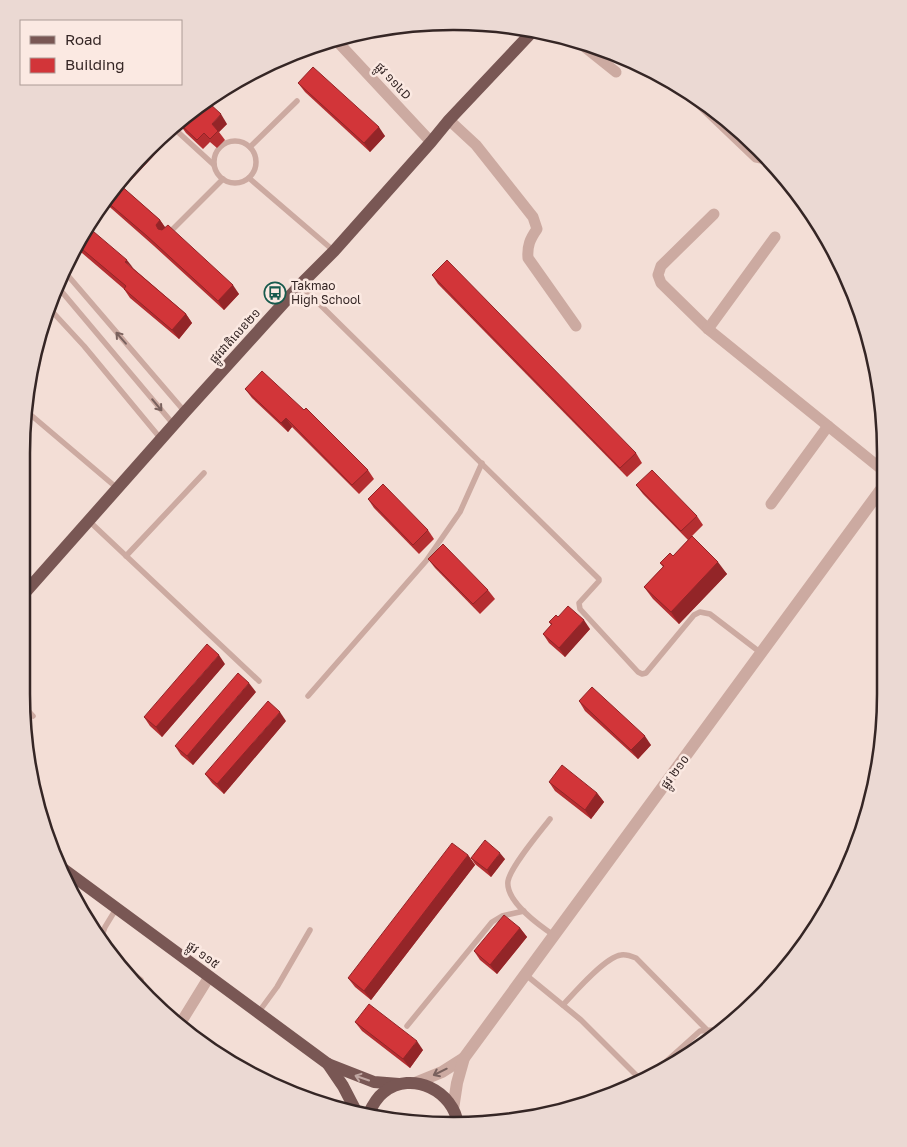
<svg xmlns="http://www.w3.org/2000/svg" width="907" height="1147" viewBox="0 0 907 1147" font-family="'Golos Text','Noto Sans Khmer',sans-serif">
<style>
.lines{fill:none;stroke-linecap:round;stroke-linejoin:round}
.service{stroke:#ccaaa1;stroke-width:5.5}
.minor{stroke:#ccaaa1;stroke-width:11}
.tertiary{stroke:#ccaaa1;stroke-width:12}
.primary{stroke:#795754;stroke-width:12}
.wall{fill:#b52e31}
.shaded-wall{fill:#932528}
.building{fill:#d23539;stroke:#932528}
.oneway{stroke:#79615d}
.oneway2{stroke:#c0a7a2}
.labels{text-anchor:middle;stroke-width:5;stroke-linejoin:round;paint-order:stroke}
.street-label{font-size:12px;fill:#352625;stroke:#fbe9e2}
.poi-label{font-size:12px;fill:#352625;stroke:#fbe9e2;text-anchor:start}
.rim{fill:none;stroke:#352625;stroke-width:2.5}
</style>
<rect width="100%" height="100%" fill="#f3ded6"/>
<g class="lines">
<g class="service">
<path d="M 179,133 L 214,165"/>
<circle cx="235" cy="162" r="21"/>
<path d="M 250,147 L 297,101"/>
<path d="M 249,178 L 334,251"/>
<path d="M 168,234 L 223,179"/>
<path d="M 64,271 L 185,412"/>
<path d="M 300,285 L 599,579 L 599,581 L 579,603 L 580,609 L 638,672 L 642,674 L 646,673 L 694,615 L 700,612 L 710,614 L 761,653"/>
<path d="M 57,286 L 174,425"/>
<path d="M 48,307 L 84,346 L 161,439"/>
<path d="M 25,410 L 117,488"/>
<path d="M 89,521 L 259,681"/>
<path d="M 126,556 L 204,473"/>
<path d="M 308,696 L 426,561 L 460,512 L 482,463"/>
<path d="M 23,705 L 33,716"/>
<path d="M 550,819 C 540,832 511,866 508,881 C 505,901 540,926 555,936"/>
<path d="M 101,938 L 105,927 L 116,909"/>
<path d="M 121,964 L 141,980"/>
<path d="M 526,975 L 581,1020 L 641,1080"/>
<path d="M 563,1005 C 574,993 605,957 621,955 C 626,954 631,956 636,958 L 706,1029"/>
<path d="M 258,1013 L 277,987 L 310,930"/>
<path d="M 407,1026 L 492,922 L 502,916 L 524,911"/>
<path d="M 651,1075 L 700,1031 L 713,1030 L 717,1034"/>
</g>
<g class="minor">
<path d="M 335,39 L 431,142"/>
<path d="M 576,40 L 616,72"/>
<path d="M 690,94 L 756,157 L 761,158 L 766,156"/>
<path d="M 449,120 L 476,145 L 533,217 L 537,229 C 530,239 527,246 528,258 L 576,326"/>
<path d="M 714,214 L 661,266 L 658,275 L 661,283 L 708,329 L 885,472"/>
<path d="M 708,329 L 775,237"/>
<path d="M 771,504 L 828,426"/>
<path d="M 180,1024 L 209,977"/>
</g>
<g class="tertiary">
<path d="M 415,1083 L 442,1072 L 464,1058"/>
<path d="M 453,1109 L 457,1083 L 464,1058 L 885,484"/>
</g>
<g class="primary">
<path d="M 22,596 L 185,412 L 300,285 L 334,251 L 431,142 L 449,120 L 533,31"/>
<path d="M 62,868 L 328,1064 L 374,1082 L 399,1084"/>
<path d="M 328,1064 L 343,1086 L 357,1113"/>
<path d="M 368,1115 C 372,1106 376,1098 384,1092 C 412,1070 454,1091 458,1125"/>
</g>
</g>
<g class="wall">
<path d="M 298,83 L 385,136 L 370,152 L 305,92 Z"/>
<path d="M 227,124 L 219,132 L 225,140 L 217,148 L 210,142 L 203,149 L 186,133 L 181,126 Z"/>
<path d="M 172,133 L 173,135 L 123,188 L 160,220 L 165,227 L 239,294 L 224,310 L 154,246 L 104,202 L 128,169 Z"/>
<path d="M 79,238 L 134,269 L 186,314 L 192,323 L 179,339 L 130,298 L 124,289 L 75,247 Z"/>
<path d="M 432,275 L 636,453 L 642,463 L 627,477 L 438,284 Z"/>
<path d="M 245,389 L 368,470 L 374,479 L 359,494 L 292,427 L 288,432 L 252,398 Z"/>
<path d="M 636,485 L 697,516 L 703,525 L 692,536 L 727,574 L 679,624 L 653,599 L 644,587 L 663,567 L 660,563 L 673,556 L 688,540 L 643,494 Z"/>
<path d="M 368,499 L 428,530 L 434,539 L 419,554 L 374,508 Z"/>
<path d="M 428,559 L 488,590 L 495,599 L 480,614 L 435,568 Z"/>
<path d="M 558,617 L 590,629 L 565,657 L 549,643 L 543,634 L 551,625 L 549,622 Z"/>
<path d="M 225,664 L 162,737 L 150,726 L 144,717 Z"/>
<path d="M 256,692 L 193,765 L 181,755 L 175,746 Z"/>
<path d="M 579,701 L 651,745 L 638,759 L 585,711 Z"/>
<path d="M 286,721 L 224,794 L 212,783 L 205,774 Z"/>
<path d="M 549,782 L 597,793 L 604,802 L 591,819 L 555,791 Z"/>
<path d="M 468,855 L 475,865 L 371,1000 L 355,987 L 348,978 Z"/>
<path d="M 471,858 L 505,859 L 491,877 L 475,864 Z"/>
<path d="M 520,928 L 527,937 L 497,974 L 480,960 L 474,951 Z"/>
<path d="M 355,1022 L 423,1050 L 410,1068 L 362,1031 Z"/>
</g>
<g class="shaded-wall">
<path d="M 221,114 L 227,124 L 219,132 L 212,124 Z"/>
<path d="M 379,127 L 385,136 L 370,152 L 364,143 Z"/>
<path d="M 172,133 L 173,135 L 122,190 L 117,184 L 128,169 Z"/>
<path d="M 160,220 L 166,229 L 162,234 L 158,229 L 156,225 Z"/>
<path d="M 127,260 L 134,269 L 125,262 Z"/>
<path d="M 233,285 L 239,294 L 224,310 L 218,301 Z"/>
<path d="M 186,314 L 192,323 L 179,339 L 172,330 Z"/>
<path d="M 286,418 L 292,427 L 288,432 L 281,423 Z"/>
<path d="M 718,562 L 727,574 L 679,624 L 671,612 Z"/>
<path d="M 584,620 L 590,629 L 565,657 L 559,648 Z"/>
<path d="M 219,655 L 225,664 L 162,737 L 156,727 Z"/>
<path d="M 249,683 L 256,692 L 193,765 L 187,756 Z"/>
<path d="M 280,712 L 286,721 L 224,794 L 217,784 Z"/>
<path d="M 645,736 L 651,745 L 638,759 L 631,750 Z"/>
<path d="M 597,793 L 604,802 L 591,819 L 585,810 Z"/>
<path d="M 500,853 L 505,859 L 491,877 L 487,870 Z"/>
<path d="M 468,855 L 475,865 L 371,1000 L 364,991 Z"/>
<path d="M 520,928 L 527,937 L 497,974 L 490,965 Z"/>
<path d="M 417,1041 L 423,1050 L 410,1068 L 403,1059 Z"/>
</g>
<g class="building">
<path d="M 313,67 L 379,127 L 364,143 L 298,83 Z"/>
<path d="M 209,103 L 221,114 L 212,124 L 218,131 L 210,139 L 204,133 L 197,140 L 181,125 Z"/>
<path d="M 118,183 L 160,220 L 156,225 L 158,229 L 162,230 L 168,225 L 233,285 L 218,301 L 147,236 L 106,201 Z"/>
<path d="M 87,226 L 127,260 L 125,262 L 186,314 L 172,330 L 124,289 L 126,286 L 76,244 L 79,238 Z"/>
<path d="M 447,260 L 636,453 L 620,468 L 432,275 Z"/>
<path d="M 262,371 L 304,410 L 306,408 L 368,470 L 352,485 L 286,418 L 281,423 L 245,389 Z"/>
<path d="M 652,470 L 697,516 L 681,531 L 636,485 Z"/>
<path d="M 383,484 L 428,530 L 413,545 L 368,499 Z"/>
<path d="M 692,536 L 718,562 L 671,612 L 644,587 L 664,566 L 660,563 L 670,553 L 673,556 Z"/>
<path d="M 443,544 L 488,590 L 473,604 L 428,559 Z"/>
<path d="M 568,606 L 584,620 L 559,648 L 543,634 L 552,624 L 549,622 L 556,615 L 558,617 Z"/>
<path d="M 207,644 L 219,655 L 156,727 L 144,717 Z"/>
<path d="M 238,673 L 249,683 L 187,756 L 175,746 Z"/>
<path d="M 592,687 L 645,736 L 631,750 L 579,701 Z"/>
<path d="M 268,701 L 280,712 L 217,784 L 205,774 Z"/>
<path d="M 562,765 L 597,793 L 585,810 L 549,782 Z"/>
<path d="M 485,840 L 500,853 L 487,870 L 471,858 Z"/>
<path d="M 452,843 L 468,855 L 364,991 L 348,978 Z"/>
<path d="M 504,915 L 520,928 L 490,965 L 474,951 Z"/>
<path d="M 369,1004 L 417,1041 L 403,1059 L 355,1022 Z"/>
</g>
<defs><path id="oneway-shaft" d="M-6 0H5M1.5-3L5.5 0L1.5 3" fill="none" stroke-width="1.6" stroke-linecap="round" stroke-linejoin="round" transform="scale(1.25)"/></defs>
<g class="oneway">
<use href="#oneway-shaft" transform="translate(121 338) rotate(-131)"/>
<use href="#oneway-shaft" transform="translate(157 405) rotate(50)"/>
<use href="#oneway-shaft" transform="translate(440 1072) rotate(154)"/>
</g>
<use class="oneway2" href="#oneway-shaft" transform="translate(362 1078) rotate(-161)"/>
<defs>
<g id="bus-ring" transform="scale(1.125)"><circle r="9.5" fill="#fbe9e2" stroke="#175a4d" stroke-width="1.5"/><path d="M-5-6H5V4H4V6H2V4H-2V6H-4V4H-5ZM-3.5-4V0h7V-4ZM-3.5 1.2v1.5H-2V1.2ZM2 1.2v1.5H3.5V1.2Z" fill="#175a4d"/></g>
</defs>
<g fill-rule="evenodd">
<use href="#bus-ring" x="275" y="293"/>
</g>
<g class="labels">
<g class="street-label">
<text transform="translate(393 81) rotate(47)" y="4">ផ្លូវ ១១៤D</text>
<text transform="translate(235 336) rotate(-48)" y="4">ផ្លូវជាតិលេខ២១</text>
<text transform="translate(675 772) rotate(-54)" y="4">ផ្លូវ ២១០</text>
<text transform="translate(203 955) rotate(36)" y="4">ផ្លូវ ១១៥</text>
</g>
<g class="poi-label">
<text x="291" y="290">Takmao<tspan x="291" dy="14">High School</tspan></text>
</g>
</g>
<path d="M0 0H907V1147H0ZM453 30H454A423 423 0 0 1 877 453V694A423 423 0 0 1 454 1117H453A423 423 0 0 1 30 694V453A423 423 0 0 1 453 30Z" fill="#ebd9d3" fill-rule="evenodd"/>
<path class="rim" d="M453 30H454A423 423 0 0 1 877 453V694A423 423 0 0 1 454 1117H453A423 423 0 0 1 30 694V453A423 423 0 0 1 453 30Z"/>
<rect x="20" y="20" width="162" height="65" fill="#fbe9e2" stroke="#ac9b96"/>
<rect x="30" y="36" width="25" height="8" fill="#795754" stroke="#ac9b96"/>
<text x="65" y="45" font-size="15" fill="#352625">Road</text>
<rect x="30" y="58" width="25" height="15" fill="#d23539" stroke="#ac9b96"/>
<text x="65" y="70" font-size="15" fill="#352625">Building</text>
</svg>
